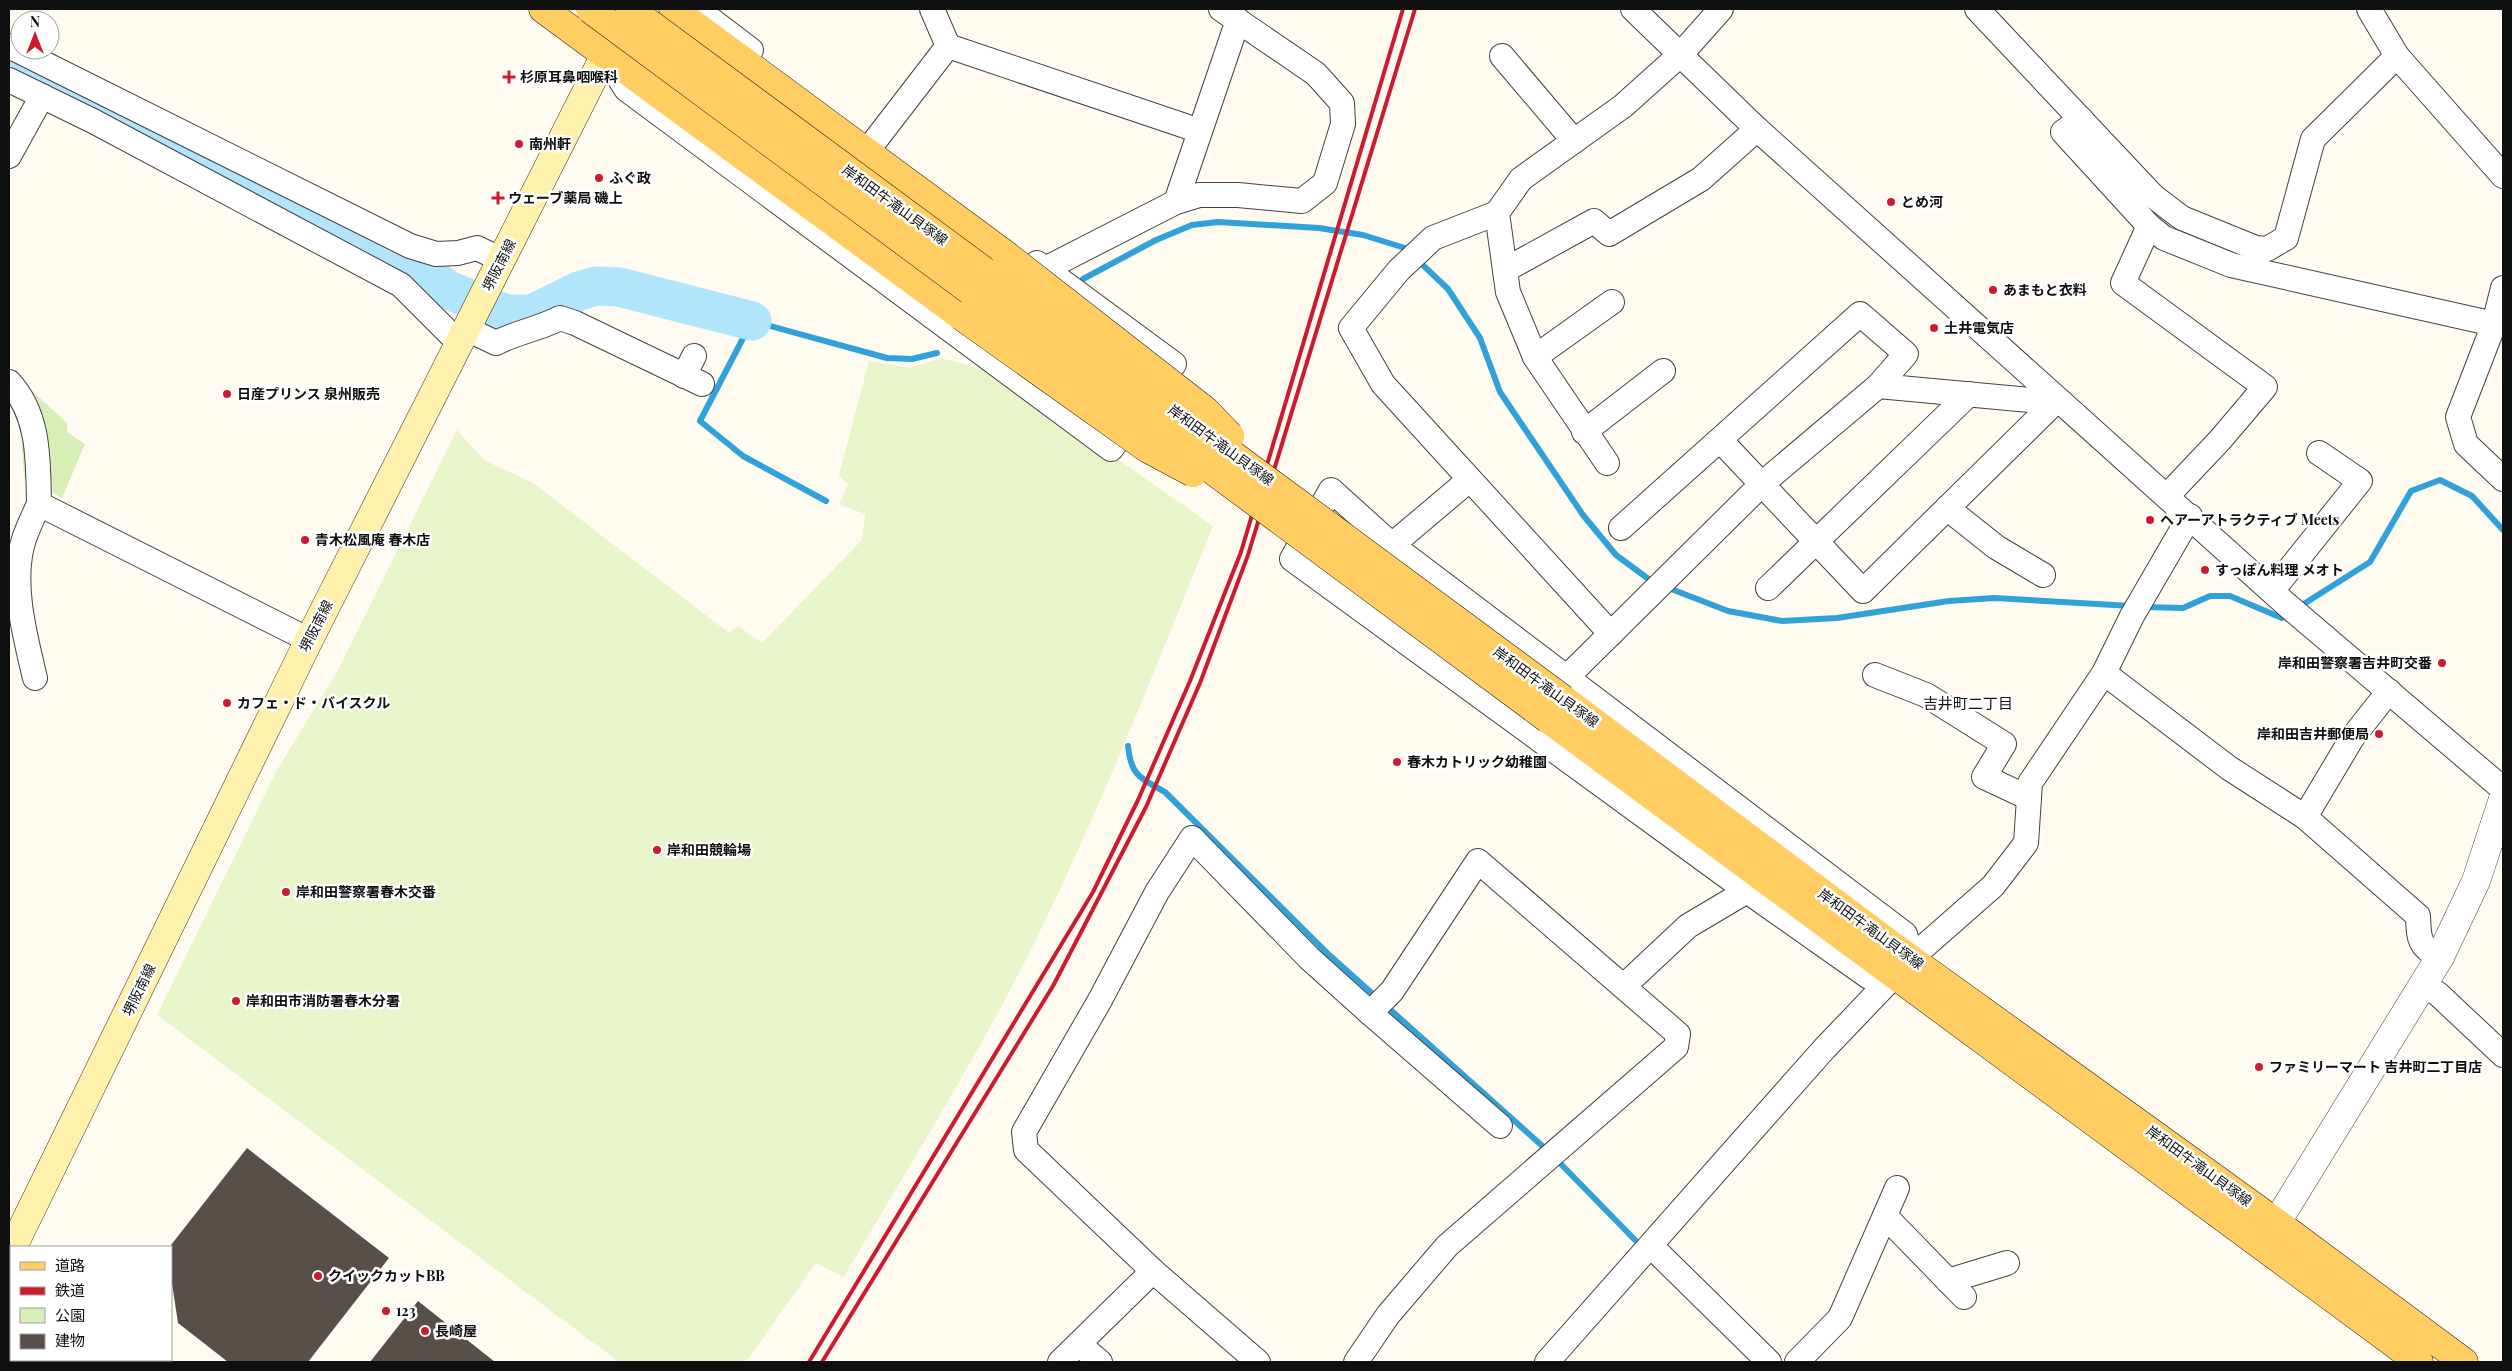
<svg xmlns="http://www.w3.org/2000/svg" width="2512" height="1371" viewBox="0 0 2512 1371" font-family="'Playfair Display','Noto Sans JP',serif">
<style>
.green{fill:#d7eeb6}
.pitch{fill:#e8f4c9}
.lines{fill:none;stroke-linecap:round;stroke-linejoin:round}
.stream{stroke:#31a2d9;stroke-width:6}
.river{stroke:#b1e5fb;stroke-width:39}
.building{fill:#594f4a}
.minor-casing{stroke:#424242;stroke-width:26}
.tertiary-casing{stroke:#424242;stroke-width:29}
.secondary-casing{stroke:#313131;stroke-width:29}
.primary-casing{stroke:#202020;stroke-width:29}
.minor{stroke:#fff;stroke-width:24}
.tertiary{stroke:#fff;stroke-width:28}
.secondary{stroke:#fff0ac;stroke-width:28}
.primary{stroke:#ffcd61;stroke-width:28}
.rail{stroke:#cc1a2f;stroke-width:4}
.primary-bridge-casing{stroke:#202020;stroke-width:29;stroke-linecap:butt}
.primary-bridge{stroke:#ffcd61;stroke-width:28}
.poi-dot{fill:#cc1a2f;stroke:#fff;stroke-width:2}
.labels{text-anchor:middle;stroke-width:5;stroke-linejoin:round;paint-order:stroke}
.poi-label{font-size:14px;font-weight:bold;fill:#0f0f0f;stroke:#fff;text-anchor:start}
.street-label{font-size:14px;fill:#0f0f0f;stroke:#fff}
.neighbourhood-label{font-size:15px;fill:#0f0f0f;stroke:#fff}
</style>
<rect width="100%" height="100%" fill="#fffbf1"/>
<path class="green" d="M 32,391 L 67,423 L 67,432 L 85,444 L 62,498 L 24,478 L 19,404 Z"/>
<path class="pitch" d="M 941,358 L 993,372 L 1213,526 C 1158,661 1105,798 1041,929 C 983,1049 911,1162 844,1277 L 816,1263 L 748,1359 L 738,1362 L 619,1362 L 157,1015 L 277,770 L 337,672 L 457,430 L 484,460 L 533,483 L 729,633 L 738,626 L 762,643 L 862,540 L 865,514 L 839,504 L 848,485 L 839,475 L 869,361 L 910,368 Z"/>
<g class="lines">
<g class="stream">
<path d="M 1083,279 L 1156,240 L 1192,225 L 1218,222 L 1319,228 L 1363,235 L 1405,248 L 1448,289 L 1480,338 L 1500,392 L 1583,515 L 1616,555 L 1654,583"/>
<path d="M 826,501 L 743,456 L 700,421 L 752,321 L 887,358 L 912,359 L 937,353"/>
<path d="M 1666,587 L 1728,611 L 1782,621 L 1837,618 L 1949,601 L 1994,598 L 2131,606"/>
<path d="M 2144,607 L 2183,608 L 2210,596 L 2230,596 L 2282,618 L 2290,613"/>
<path d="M 2299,607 L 2370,562 L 2411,491 L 2440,480 L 2472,496 L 2503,530"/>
<path d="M 1128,746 C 1131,776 1140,778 1165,792 L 1327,953 L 1548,1151"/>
<path d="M 1555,1158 L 1635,1240"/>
</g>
<path class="river" d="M 9,60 L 423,270 L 446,289 L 506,314 L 532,314 L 579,291 L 596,286 L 619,287 L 752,321"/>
</g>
<g class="building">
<path d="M 247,1148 L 389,1258 L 308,1362 L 228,1362 L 178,1323 L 171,1277 L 171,1245 Z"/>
<path d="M 418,1301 L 495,1362 L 370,1362 Z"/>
</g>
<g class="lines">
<g class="minor-casing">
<g id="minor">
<path d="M 697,9 L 751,50"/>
<path d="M 1633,9 L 1757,129 L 2287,605 L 2503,789"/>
<path d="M 1977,9 L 2153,196 L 2182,218 L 2256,248 L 2267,249 L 2286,238 L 2313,139 L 2397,56"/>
<path d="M 2369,9 L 2397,56 L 2503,176"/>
<path d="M 9,46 L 410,246 L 436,254 L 458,253 L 477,248 L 502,260"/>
<path d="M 948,46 L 1200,131"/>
<path d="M 1502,56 L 1574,141"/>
<path d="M 608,60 L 626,89 L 1111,449 L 1174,364 L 1037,263"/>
<path d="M 9,80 L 93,121 L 401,285 L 459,343"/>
<path d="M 2081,119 L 2063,132 L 2149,226 L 2164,238 L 2231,265 L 2494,324"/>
<path d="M 874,142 L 948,46 L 932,9"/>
<path d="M 9,156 L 42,96"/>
<path d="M 1176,202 L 1238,20"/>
<path d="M 1497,213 L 1433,238 L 1399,270 L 1351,328 L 1383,384 L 1611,634"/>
<path d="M 2149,226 L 2123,283 L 2265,387 L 2220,440 L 2167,496"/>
<path d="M 1045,269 L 1176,202 L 1199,195 L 1238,195 L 1302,201 L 1325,183 L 1343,124 L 1342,103 L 1316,74 L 1221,9"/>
<path d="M 1505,270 L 1594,221 L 1609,234 L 1701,179 L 1757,129"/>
<path d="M 2503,288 L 2494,324 L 2458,417 L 2466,444 L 2503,479"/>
<path d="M 467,329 L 496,343 C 517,332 539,329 560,318 L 575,323 L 702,384"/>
<path d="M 1535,357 L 1612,302"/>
<path d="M 684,376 L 694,356"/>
<path d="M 9,382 C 40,415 38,461 39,504 L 309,640"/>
<path d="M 1584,432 L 1663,371"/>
<path d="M 1720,440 L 1863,591 L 2055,402"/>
<path d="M 1607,463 L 1535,357 L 1508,292 L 1497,213 L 1521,179 L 1623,106 L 1681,54 L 1721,9"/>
<path d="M 1947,508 L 1996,547 L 2043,575"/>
<path d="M 1621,528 L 1860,314 L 1906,354 L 1878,386"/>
<path d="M 1392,545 L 1469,480"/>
<path d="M 1768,588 L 1969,394"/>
<path d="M 2272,591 L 2360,481 L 2319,453"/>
<path d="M 2104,673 L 2229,768 L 2305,817 L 2418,916 C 2419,938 2418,947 2440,957"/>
<path d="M 1875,675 L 1926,695 L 2004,744 L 1984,777 L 2029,798"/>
<path d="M 1567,677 L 1763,483 L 1878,386 L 2062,403"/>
<path d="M 35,678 C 25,636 10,581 24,539 C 28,527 34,515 39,504"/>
<path d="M 2305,817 L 2352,738 L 2389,691"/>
<path d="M 1896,976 L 1869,977 L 1747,891 L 1292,559 L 1331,490 L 1392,545 L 1905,934 L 1911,958"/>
<path d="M 1625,985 L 1688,926 L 1747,891"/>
<path d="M 2424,986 L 2438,994 L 2503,1055"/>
<path d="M 1370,1013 L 1500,1126"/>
<path d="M 1885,1216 L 1964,1297"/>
<path d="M 1651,1246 L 1769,1362"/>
<path d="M 1948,1281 L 2007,1263"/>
<path d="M 1079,1344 L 1100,1362"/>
<path d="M 1060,1362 L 1153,1271"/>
<path d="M 1258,1362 L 1153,1271 L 1026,1150 L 1024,1132 L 1100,1000 L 1157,892 L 1192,838 L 1309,958 L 1370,1013 L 1392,991 L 1478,861 L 1678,1034 L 1676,1047 L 1447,1246 L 1388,1315 L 1356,1362"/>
<path d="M 1547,1362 L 1824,1049 L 1911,958 L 1993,886 L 2026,843 L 2030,783 L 2104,673 L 2132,616 L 2190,516"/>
<path d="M 1797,1362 L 1840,1318 L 1897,1188"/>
</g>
</g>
<g class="tertiary-casing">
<path id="tertiary" d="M 2264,1243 L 2440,957 L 2476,881 L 2503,799"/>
</g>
<g class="secondary-casing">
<path id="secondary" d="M 13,1247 L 309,640 L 615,35"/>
</g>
<g class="primary-casing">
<g id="primary">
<path d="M 543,9 L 961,316"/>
<path d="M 673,9 L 1006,255"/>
<path d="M 1563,699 L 1894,947 L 2277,1223 L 2464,1362"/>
<path d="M 1548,719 L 2419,1362"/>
</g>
</g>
<use href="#minor" class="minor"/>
<use href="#tertiary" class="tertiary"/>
<use href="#secondary" class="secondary"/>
<use href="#primary" class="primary"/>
<g class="rail">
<path d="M 809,1362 L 1093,892 L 1138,800 L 1190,681 L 1241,552 L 1403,9"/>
<path d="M 822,1362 L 1053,986 L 1146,807 L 1200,683 L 1248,555 L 1415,9"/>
</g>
<g class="primary-bridge-casing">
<g id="primary-bridge">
<path d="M 590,9 L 1548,719"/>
<path d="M 630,9 L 1563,699"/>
<path d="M 1006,255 L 1206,411 L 1230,436"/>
<path d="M 961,316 L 1148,449 L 1193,473"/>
</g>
</g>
<use href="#primary-bridge" class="primary-bridge"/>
</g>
<g class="poi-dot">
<path d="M506.5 69.5h5v5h5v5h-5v5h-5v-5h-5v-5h5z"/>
<circle cx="519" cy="144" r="5"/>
<circle cx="599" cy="178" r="5"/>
<path d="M495.5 190.5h5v5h5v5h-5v5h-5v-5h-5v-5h5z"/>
<circle cx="1891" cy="202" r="5"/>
<circle cx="1993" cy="290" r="5"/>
<circle cx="1934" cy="328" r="5"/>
<circle cx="227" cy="394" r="5"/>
<circle cx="2150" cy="520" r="5"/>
<circle cx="305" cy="540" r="5"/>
<circle cx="2205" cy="570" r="5"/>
<circle cx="2442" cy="663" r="5"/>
<circle cx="227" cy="703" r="5"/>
<circle cx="2379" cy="734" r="5"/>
<circle cx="1397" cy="762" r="5"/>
<circle cx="657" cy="850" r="5"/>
<circle cx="286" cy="892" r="5"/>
<circle cx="236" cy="1001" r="5"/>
<circle cx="2259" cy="1067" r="5"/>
<circle cx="318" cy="1276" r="5"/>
<circle cx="386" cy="1311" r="5"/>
<circle cx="425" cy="1331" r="5"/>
</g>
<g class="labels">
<g class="poi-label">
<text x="520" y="82">杉原耳鼻咽喉科</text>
<text x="529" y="149">南州軒</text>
<text x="609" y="183">ふぐ政</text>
<text x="508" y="203">ウェーブ薬局 磯上</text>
<text x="1901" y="207">とめ河</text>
<text x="2003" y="295">あまもと衣料</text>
<text x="1944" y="333">土井電気店</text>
<text x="237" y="399">日産プリンス 泉州販売</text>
<text x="2160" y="525">ヘアーアトラクティブ Meets</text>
<text x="315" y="545">青木松風庵 春木店</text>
<text x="2215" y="575">すっぽん料理 メオト</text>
<text x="2432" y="668" text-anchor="end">岸和田警察署吉井町交番</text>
<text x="237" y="708">カフェ・ド・バイスクル</text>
<text x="2369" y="739" text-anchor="end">岸和田吉井郵便局</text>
<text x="1407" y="767">春木カトリック幼稚園</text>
<text x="667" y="855">岸和田競輪場</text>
<text x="296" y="897">岸和田警察署春木交番</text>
<text x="246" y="1006">岸和田市消防署春木分署</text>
<text x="2269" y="1072">ファミリーマート 吉井町二丁目店</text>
<text x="328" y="1281">クイックカットBB</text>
<text x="396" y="1316">123</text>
<text x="435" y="1336">長崎屋</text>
</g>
<g class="street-label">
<text transform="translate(895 205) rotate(36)" y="5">岸和田牛滝山貝塚線</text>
<text transform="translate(499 265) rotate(-63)" y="5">堺阪南線</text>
<text transform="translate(1221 445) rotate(36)" y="5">岸和田牛滝山貝塚線</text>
<text transform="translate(316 626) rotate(-63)" y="5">堺阪南線</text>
<text transform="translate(1546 687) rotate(36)" y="5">岸和田牛滝山貝塚線</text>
<text transform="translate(1871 929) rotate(36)" y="5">岸和田牛滝山貝塚線</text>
<text transform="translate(139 990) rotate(-64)" y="5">堺阪南線</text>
<text transform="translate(2199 1166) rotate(36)" y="5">岸和田牛滝山貝塚線</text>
</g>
<g class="neighbourhood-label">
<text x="1968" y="709">吉井町二丁目</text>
</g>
</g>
<rect width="2512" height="1371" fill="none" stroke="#0f0f0f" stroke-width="20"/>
<rect x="10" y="1246" width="162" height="115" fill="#ffffff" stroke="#9f9f9f"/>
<rect x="20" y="1262" width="25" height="8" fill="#ffcd61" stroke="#9f9f9f"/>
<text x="55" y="1271" font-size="15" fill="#0f0f0f">道路</text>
<rect x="20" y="1287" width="25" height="8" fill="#cc1a2f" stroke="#9f9f9f"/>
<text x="55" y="1296" font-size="15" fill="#0f0f0f">鉄道</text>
<rect x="20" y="1308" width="25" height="15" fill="#d7eeb6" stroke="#9f9f9f"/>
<text x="55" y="1321" font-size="15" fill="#0f0f0f">公園</text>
<rect x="20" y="1334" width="25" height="15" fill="#594f4a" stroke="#9f9f9f"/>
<text x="55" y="1346" font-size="15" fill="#0f0f0f">建物</text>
<g transform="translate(35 35)"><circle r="24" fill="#ffffff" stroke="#9f9f9f"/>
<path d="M0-4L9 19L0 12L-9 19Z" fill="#cc1a2f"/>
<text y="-8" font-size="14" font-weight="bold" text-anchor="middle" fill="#0f0f0f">N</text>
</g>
</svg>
